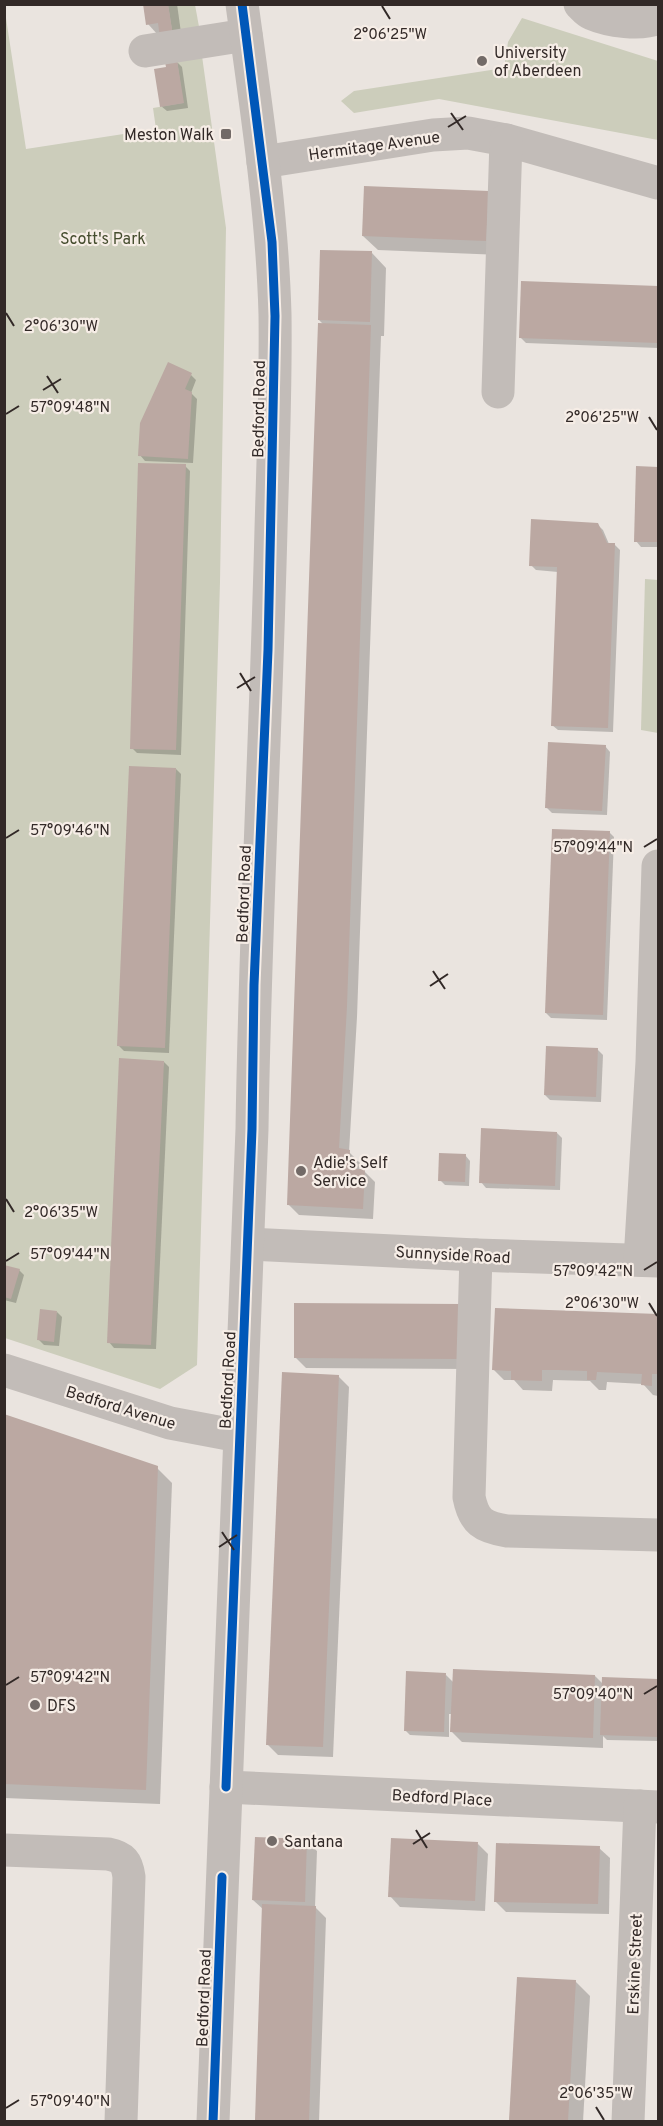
<svg xmlns="http://www.w3.org/2000/svg" width="663" height="2126" viewBox="0 0 663 2126" font-family="Overpass,sans-serif">
<style>
.green{fill:#cccdbb}
.shadow{fill:#0003}
.building{fill:#bba8a2}
.lines{fill:none;stroke-linecap:round;stroke-linejoin:round}
.minor{stroke:#c2bcb8;stroke-width:33}
.cycleway-casing{stroke:#f6ede6;stroke-width:13}
.cycleway{stroke:#0057b8;stroke-width:9}
.ticks{fill:none;stroke:#322927;stroke-width:2}
.poi-dot{fill:#726a67;stroke:#f6ede6;stroke-width:2}
.labels{text-anchor:middle;stroke-width:4.5;stroke-linejoin:round;paint-order:stroke}
.poi-label{font-size:16px;fill:#322927;stroke:#f6ede6;text-anchor:start}
.street-label{font-size:16px;fill:#322927;stroke:#f6ede6}
.park-label{font-size:16px;fill:#454d2e;stroke:#f6ede6}
.ticks-label{font-size:15px;text-anchor:middle;fill:#322927;stroke:#f6ede6;stroke-width:4.5;stroke-linejoin:round;paint-order:stroke}
</style>
<rect width="100%" height="100%" fill="#eae4df"/>
<g class="green">
<path d="M 4,5 L 26,149 L 156,129 L 153,108 L 183,103 L 177,60 L 202,56 L 226,228 L 220,582 L 197,1365 L 160,1389 L 5,1338 Z"/>
<path d="M 168,5 L 195,5 L 200,32 L 173,36 Z"/>
<path d="M 522,18 L 658,61 L 658,140 L 439,99 L 354,113 L 341,101 L 354,91 L 504,68 L 508,42 Z"/>
<path d="M 645,579 L 658,580 L 658,733 L 641,730 Z"/>
</g>
<g class="shadow">
<path d="M 145,4 L 177,4 L 183,47 L 158,35 L 148,24 Z"/>
<path d="M 177,62 L 182,67 L 188,108 L 167,111 L 161,106 L 168,68 Z"/>
<path d="M 488,192 L 501,255 L 378,250 L 363,236 Z"/>
<path d="M 372,253 L 386,268 L 384,336 L 381,336 L 357,1017 L 349,1152 L 360,1163 L 359,1171 L 364,1171 L 375,1182 L 373,1219 L 299,1215 L 288,1204 L 324,325 L 319,320 Z"/>
<path d="M 523,282 L 658,287 L 658,348 L 526,343 L 520,337 Z"/>
<path d="M 191,375 L 196,380 L 191,393 L 197,399 L 193,463 L 145,461 L 140,455 Z"/>
<path d="M 185,466 L 190,471 L 181,755 L 137,753 L 132,748 Z"/>
<path d="M 637,468 L 658,468 L 658,547 L 641,547 L 636,541 Z"/>
<path d="M 597,524 L 603,530 L 609,544 L 614,544 L 620,550 L 613,732 L 558,730 L 552,725 L 558,572 L 536,570 L 531,565 Z"/>
<path d="M 605,746 L 610,752 L 607,815 L 552,813 L 546,807 Z"/>
<path d="M 176,769 L 181,774 L 169,1053 L 124,1051 L 119,1046 Z"/>
<path d="M 609,832 L 614,837 L 607,1020 L 551,1018 L 546,1013 Z"/>
<path d="M 597,1049 L 603,1055 L 601,1102 L 550,1100 L 545,1095 Z"/>
<path d="M 164,1062 L 169,1067 L 156,1349 L 114,1348 L 109,1342 Z"/>
<path d="M 557,1133 L 562,1138 L 560,1190 L 486,1188 L 481,1182 Z"/>
<path d="M 465,1155 L 470,1161 L 469,1186 L 445,1185 L 440,1180 Z"/>
<path d="M 4,1266 L 19,1270 L 24,1275 L 16,1303 L 4,1300 Z"/>
<path d="M 461,1305 L 471,1369 L 306,1368 L 295,1357 Z"/>
<path d="M 496,1309 L 658,1316 L 658,1396 L 653,1395 L 643,1384 L 607,1382 L 606,1390 L 599,1390 L 590,1381 L 553,1380 L 552,1391 L 523,1390 L 514,1380 L 504,1380 L 493,1369 Z"/>
<path d="M 57,1312 L 62,1317 L 59,1346 L 44,1345 L 38,1339 Z"/>
<path d="M 338,1376 L 349,1387 L 333,1757 L 278,1755 L 268,1745 Z"/>
<path d="M 4,1416 L 157,1468 L 172,1483 L 160,1804 L 4,1798 Z"/>
<path d="M 446,1675 L 454,1683 L 595,1676 L 603,1684 L 603,1678 L 658,1680 L 658,1741 L 607,1740 L 603,1736 L 603,1748 L 462,1742 L 452,1732 L 452,1714 L 449,1714 L 449,1737 L 410,1735 L 405,1730 Z"/>
<path d="M 306,1841 L 317,1851 L 315,1907 L 326,1918 L 319,2122 L 257,2122 L 264,1910 L 253,1900 Z"/>
<path d="M 478,1844 L 488,1854 L 485,1911 L 400,1907 L 390,1896 Z"/>
<path d="M 599,1848 L 610,1858 L 609,1914 L 506,1912 L 495,1901 Z"/>
<path d="M 518,1978 L 575,1981 L 590,1996 L 583,2122 L 510,2122 Z"/>
</g>
<g class="building">
<path d="M 143,4 L 168,4 L 173,36 L 160,38 L 158,23 L 146,25 Z"/>
<path d="M 177,60 L 184,103 L 160,107 L 154,69 L 166,67 L 165,62 Z"/>
<path d="M 364,186 L 489,191 L 486,241 L 362,236 Z"/>
<path d="M 320,250 L 372,251 L 370,322 L 318,320 Z"/>
<path d="M 521,281 L 658,286 L 658,343 L 519,338 Z"/>
<path d="M 318,323 L 371,325 L 347,1006 L 339,1148 L 350,1150 L 349,1169 L 365,1169 L 363,1209 L 287,1205 Z"/>
<path d="M 168,362 L 192,373 L 185,389 L 192,392 L 188,459 L 138,456 L 140,423 Z"/>
<path d="M 138,463 L 186,464 L 176,750 L 130,749 Z"/>
<path d="M 636,466 L 658,467 L 658,542 L 634,542 Z"/>
<path d="M 531,519 L 598,523 L 607,543 L 615,543 L 608,728 L 551,726 L 557,567 L 529,566 Z"/>
<path d="M 548,742 L 606,745 L 602,811 L 545,808 Z"/>
<path d="M 129,766 L 176,768 L 165,1048 L 117,1046 Z"/>
<path d="M 552,829 L 610,831 L 603,1015 L 545,1013 Z"/>
<path d="M 546,1046 L 598,1048 L 596,1097 L 544,1095 Z"/>
<path d="M 119,1058 L 164,1061 L 151,1345 L 107,1343 Z"/>
<path d="M 481,1128 L 557,1132 L 555,1186 L 479,1183 Z"/>
<path d="M 439,1153 L 466,1154 L 465,1182 L 438,1181 Z"/>
<path d="M 4,1265 L 20,1269 L 11,1299 L 4,1297 Z"/>
<path d="M 294,1303 L 462,1304 L 461,1359 L 294,1358 Z"/>
<path d="M 495,1308 L 658,1314 L 658,1374 L 652,1374 L 652,1386 L 641,1385 L 642,1374 L 597,1372 L 596,1380 L 587,1380 L 587,1371 L 558,1370 L 542,1370 L 542,1381 L 511,1380 L 511,1371 L 492,1370 Z"/>
<path d="M 40,1309 L 57,1311 L 54,1342 L 37,1340 Z"/>
<path d="M 282,1372 L 339,1375 L 323,1747 L 266,1745 Z"/>
<path d="M 4,1414 L 158,1466 L 146,1790 L 4,1784 Z"/>
<path d="M 453,1669 L 595,1675 L 593,1738 L 450,1732 Z"/>
<path d="M 406,1671 L 446,1673 L 444,1732 L 404,1731 Z"/>
<path d="M 602,1677 L 658,1679 L 658,1737 L 600,1735 Z"/>
<path d="M 255,1837 L 307,1839 L 305,1902 L 252,1900 Z"/>
<path d="M 391,1838 L 478,1842 L 475,1901 L 388,1897 Z"/>
<path d="M 496,1843 L 600,1846 L 598,1904 L 494,1902 Z"/>
<path d="M 262,1904 L 316,1906 L 309,2121 L 255,2121 Z"/>
<path d="M 517,1977 L 576,1980 L 568,2121 L 509,2121 Z"/>
</g>
<g class="lines">
<g class="minor">
<path d="M 580,4 C 584,8 587,12 592,14 C 608,21 642,26 658,18"/>
<path d="M 145,51 L 246,35"/>
<path d="M 263,162 L 433,135 L 468,133 L 506,140 L 658,183"/>
<path d="M 498,392 L 506,140"/>
<path d="M 248,1244 L 476,1255 L 658,1261"/>
<path d="M 476,1255 L 469,1497 C 474,1522 483,1527 507,1531 L 658,1535"/>
<path d="M 640,1260 L 652,1062 L 658,866"/>
<path d="M 4,1370 L 170,1423 L 239,1436"/>
<path d="M 226,1787 L 658,1807"/>
<path d="M 4,1850 L 108,1854 C 123,1857 127,1862 129,1877 L 121,2122"/>
<path d="M 213,2122 L 252,1129 C 255,929 266,729 271,529 C 273,458 276,386 275,314 C 272,210 256,107 242,4"/>
<path d="M 628,2122 L 640,1806"/>
</g>
<g class="cycleway-casing">
<g id="cycleway">
<path d="M 226,1787 L 252,1129 L 254,985 L 268,650 L 275,316 L 272,242 L 242,4"/>
<path d="M 213,2122 L 222,1877"/>
</g>
</g>
<use href="#cycleway" class="cycleway"/>
</g>
<path class="ticks" d="M 382,6 L 390,19M 451,113 L 463,130M 448,127 L 466,116M 6,313 L 14,326M 47,376 L 58,393M 43,390 L 61,379M 6,414 L 19,406M 649,417 L 657,430M 240,673 L 251,691M 237,688 L 255,677M 6,838 L 19,830M 644,847 L 657,839M 433,971 L 445,989M 430,986 L 448,974M 6,1199 L 14,1212M 6,1261 L 19,1253M 644,1270 L 657,1262M 649,1303 L 657,1316M 222,1532 L 234,1550M 219,1547 L 237,1535M 6,1685 L 19,1677M 644,1694 L 657,1686M 416,1830 L 427,1848M 413,1844 L 430,1833M 596,2107 L 604,2120M 6,2108 L 19,2100"/>
<g class="poi-dot">
<circle cx="482" cy="61" r="6"/>
<rect x="220" y="128" width="12" height="12" rx="3"/>
<circle cx="301" cy="1171" r="6"/>
<circle cx="35" cy="1705" r="6"/>
<circle cx="272" cy="1841" r="6"/>
</g>
<g class="labels">
<g class="poi-label">
<text x="494" y="58">University<tspan x="494" dy="18">of Aberdeen</tspan></text>
<text x="214" y="140" text-anchor="end">Meston Walk</text>
<text x="313" y="1168">Adie's Self<tspan x="313" dy="18">Service</tspan></text>
<text x="47" y="1711">DFS</text>
<text x="284" y="1847">Santana</text>
</g>
<g class="street-label">
<text transform="translate(374 145) rotate(-8)" y="6">Hermitage Avenue</text>
<text transform="translate(258 409) rotate(-89)" y="6">Bedford Road</text>
<text transform="translate(243 894) rotate(-88)" y="6">Bedford Road</text>
<text transform="translate(453 1254) rotate(3)" y="6">Sunnyside Road</text>
<text transform="translate(227 1380) rotate(-87)" y="6">Bedford Road</text>
<text transform="translate(121 1407) rotate(17)" y="6">Bedford Avenue</text>
<text transform="translate(442 1797) rotate(3)" y="6">Bedford Place</text>
<text transform="translate(634 1964) rotate(-88)" y="6">Erskine Street</text>
<text transform="translate(203 1998) rotate(-88)" y="6">Bedford Road</text>
</g>
<g class="park-label">
<text x="103" y="244">Scott's Park</text>
</g>
</g>
<g class="ticks-label">
<text x="390" y="39">2°06'25"W</text>
<text x="61" y="331">2°06'30"W</text>
<text x="70" y="412">57°09'48"N</text>
<text x="602" y="422">2°06'25"W</text>
<text x="70" y="835">57°09'46"N</text>
<text x="593" y="852">57°09'44"N</text>
<text x="61" y="1217">2°06'35"W</text>
<text x="70" y="1259">57°09'44"N</text>
<text x="593" y="1276">57°09'42"N</text>
<text x="602" y="1308">2°06'30"W</text>
<text x="70" y="1682">57°09'42"N</text>
<text x="593" y="1699">57°09'40"N</text>
<text x="596" y="2098">2°06'35"W</text>
<text x="70" y="2106">57°09'40"N</text>
</g>
<rect width="663" height="2126" fill="none" stroke="#322927" stroke-width="12"/>
</svg>
